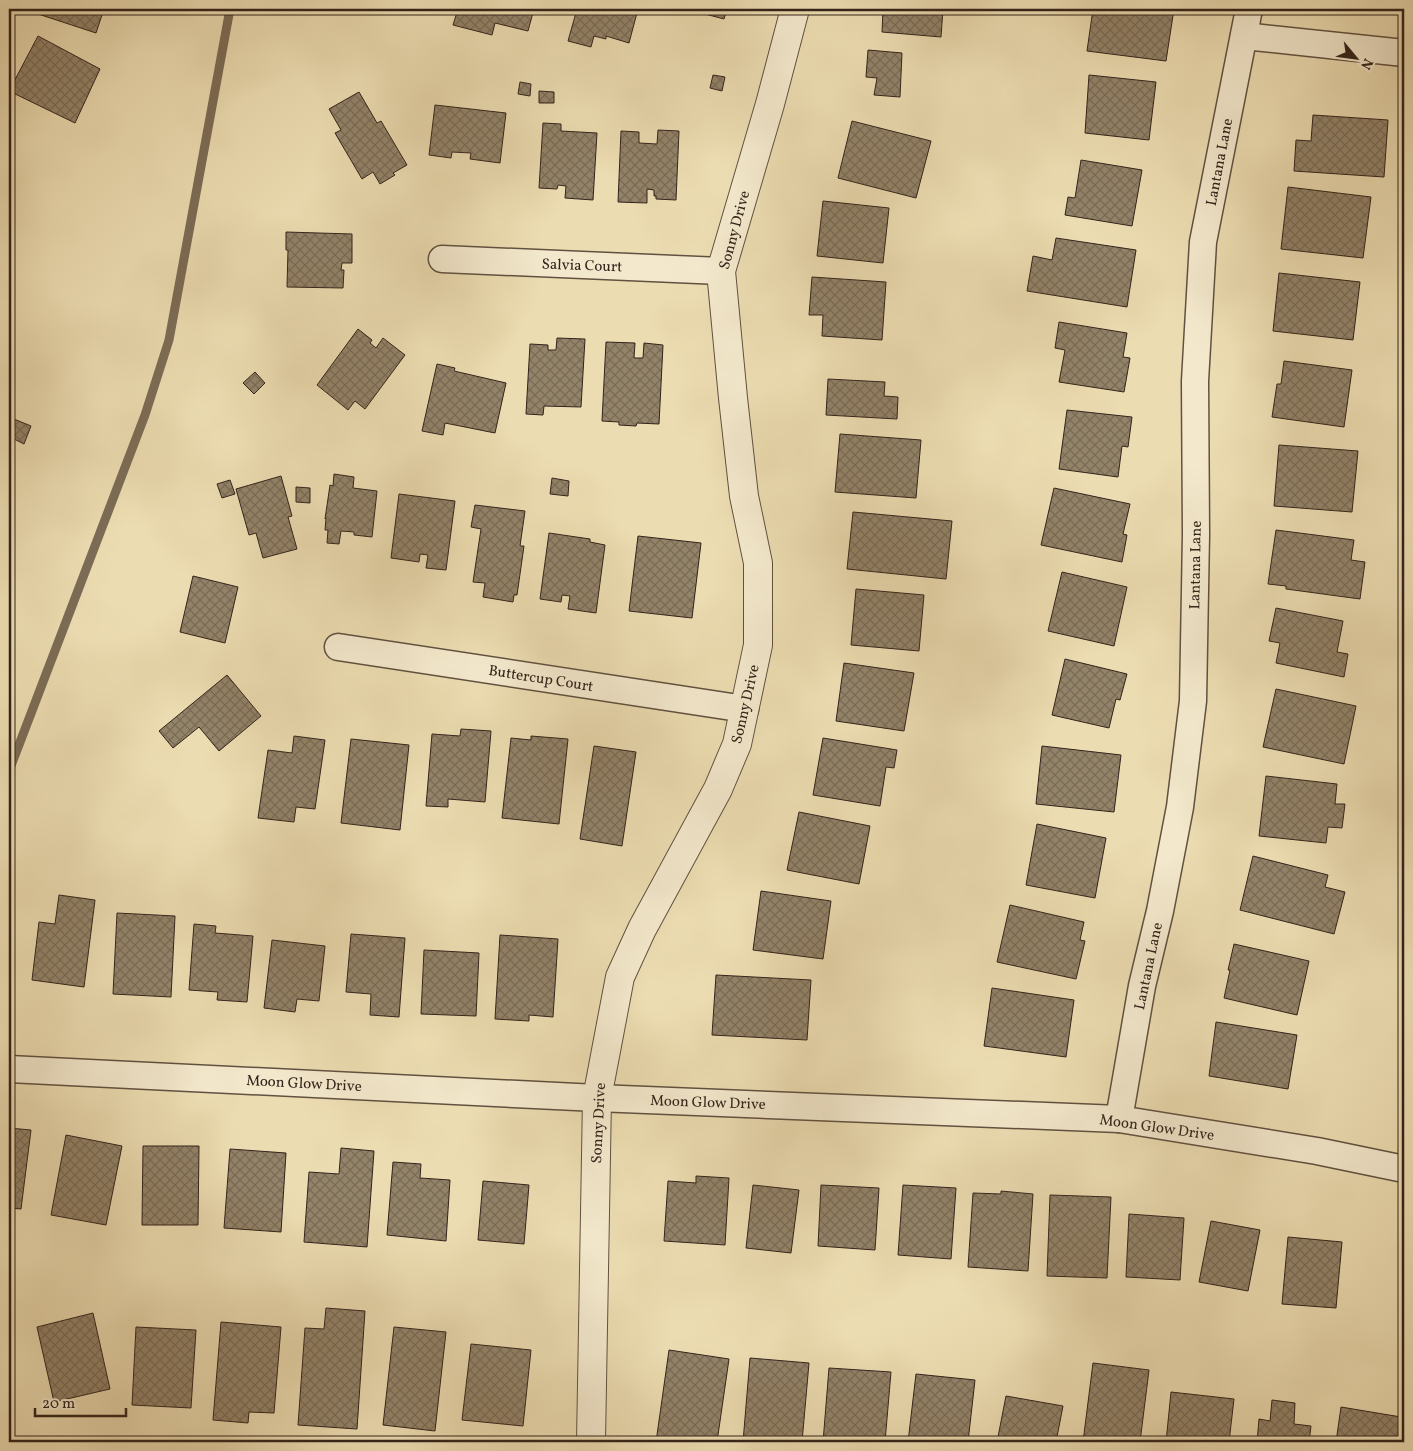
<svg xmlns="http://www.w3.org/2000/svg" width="1413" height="1451" viewBox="0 0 1413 1451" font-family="Vollkorn,serif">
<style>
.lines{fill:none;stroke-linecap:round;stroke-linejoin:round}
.stream{stroke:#7c6c56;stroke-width:9}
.building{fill:url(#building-cross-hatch);stroke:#33231b}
.minor-casing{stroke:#615140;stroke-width:29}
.tertiary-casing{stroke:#615140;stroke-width:30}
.minor{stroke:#f3e8cc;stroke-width:26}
.tertiary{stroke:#f3e8cc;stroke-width:28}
.labels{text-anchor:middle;stroke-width:4.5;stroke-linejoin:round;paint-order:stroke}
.street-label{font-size:15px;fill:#33231b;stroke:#f3e8cc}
</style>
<defs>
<pattern id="building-cross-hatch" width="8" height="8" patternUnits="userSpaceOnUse" patternTransform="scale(1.25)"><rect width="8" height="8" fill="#938369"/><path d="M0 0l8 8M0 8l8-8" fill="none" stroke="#796b56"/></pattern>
</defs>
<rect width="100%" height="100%" fill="#ecdcb1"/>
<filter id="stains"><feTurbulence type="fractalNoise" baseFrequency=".004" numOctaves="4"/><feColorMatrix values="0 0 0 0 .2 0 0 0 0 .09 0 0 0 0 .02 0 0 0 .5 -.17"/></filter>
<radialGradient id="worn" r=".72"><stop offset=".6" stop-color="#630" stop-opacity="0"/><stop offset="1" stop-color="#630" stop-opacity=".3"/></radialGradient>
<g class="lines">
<path class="stream" d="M 9,771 L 145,415 L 169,340 L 230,9"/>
</g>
<g class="building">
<path d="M 33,9 L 104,9 L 96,33 L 32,12 Z"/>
<path d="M 458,9 L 534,9 L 528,31 L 495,23 L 492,35 L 453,25 Z"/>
<path d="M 577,9 L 638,9 L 629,43 L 606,36 L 606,39 L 594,36 L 591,47 L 568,41 Z"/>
<path d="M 707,9 L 727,9 L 724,19 L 705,14 Z"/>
<path d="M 883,9 L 943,9 L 941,37 L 882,32 Z"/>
<path d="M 1093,9 L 1174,9 L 1166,61 L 1087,51 Z"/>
<path d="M 38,36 L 100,69 L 75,123 L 9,91 Z"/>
<path d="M 868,50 L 902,53 L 900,97 L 874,95 L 877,78 L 866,77 Z"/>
<path d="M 713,75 L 725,77 L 722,91 L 710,88 Z"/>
<path d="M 1089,75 L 1156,82 L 1149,140 L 1085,133 Z"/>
<path d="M 520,82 L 531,84 L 530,96 L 518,94 Z"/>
<path d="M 539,91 L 554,92 L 554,103 L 539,103 Z"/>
<path d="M 359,92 L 377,123 L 381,121 L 407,165 L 393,173 L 395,175 L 380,184 L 373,172 L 362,179 L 335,133 L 341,130 L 329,109 Z"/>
<path d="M 435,105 L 506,113 L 500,163 L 470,159 L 471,153 L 452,152 L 451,158 L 429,155 Z"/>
<path d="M 1313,115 L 1388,120 L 1384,177 L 1294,171 L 1296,140 L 1311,141 Z"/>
<path d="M 852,121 L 931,141 L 916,198 L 838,178 Z"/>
<path d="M 543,123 L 561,124 L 561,131 L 597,133 L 593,200 L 565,198 L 566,186 L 558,185 L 557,189 L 539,188 Z"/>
<path d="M 658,130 L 679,131 L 676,200 L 656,199 L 656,196 L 654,196 L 654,190 L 647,189 L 647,203 L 618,202 L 621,131 L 639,132 L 639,143 L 657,144 Z"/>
<path d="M 1081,160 L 1142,170 L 1132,226 L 1065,215 L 1068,197 L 1075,198 Z"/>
<path d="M 1288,187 L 1371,197 L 1363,258 L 1281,249 Z"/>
<path d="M 823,201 L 889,208 L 883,263 L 817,256 Z"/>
<path d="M 286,232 L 352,234 L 352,263 L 342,263 L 341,270 L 344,270 L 343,288 L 287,287 L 288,250 L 286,250 Z"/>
<path d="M 1056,238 L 1136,250 L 1127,307 L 1027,291 L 1033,256 L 1052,260 Z"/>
<path d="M 1279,273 L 1360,282 L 1353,340 L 1273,331 Z"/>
<path d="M 812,277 L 886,282 L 882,340 L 822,336 L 823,315 L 809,315 Z"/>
<path d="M 1059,322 L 1127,333 L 1123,357 L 1130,358 L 1124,392 L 1059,382 L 1065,350 L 1055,348 Z"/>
<path d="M 358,329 L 372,340 L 370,343 L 376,348 L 383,338 L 405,355 L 365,409 L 355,401 L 348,410 L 317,385 Z"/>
<path d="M 557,338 L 585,339 L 581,407 L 544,406 L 543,415 L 526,414 L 530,344 L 548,345 L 548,350 L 556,350 Z"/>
<path d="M 606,342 L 635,343 L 634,358 L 643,358 L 644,343 L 663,345 L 659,424 L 637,423 L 636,426 L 619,425 L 619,422 L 602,421 Z"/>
<path d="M 1284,361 L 1352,370 L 1344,427 L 1272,417 L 1277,384 L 1281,384 Z"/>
<path d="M 437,364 L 455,368 L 454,371 L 506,383 L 495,433 L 445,423 L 443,435 L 422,431 Z"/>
<path d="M 255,372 L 265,383 L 254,394 L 243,383 Z"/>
<path d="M 828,379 L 885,382 L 884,396 L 898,397 L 897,419 L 826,415 Z"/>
<path d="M 1067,410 L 1132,417 L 1128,447 L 1122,446 L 1118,477 L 1059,469 Z"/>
<path d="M 9,417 L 31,426 L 24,444 L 14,439 L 9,452 Z"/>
<path d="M 840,434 L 921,440 L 916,498 L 835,492 Z"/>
<path d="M 1279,445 L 1358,451 L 1352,512 L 1274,506 Z"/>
<path d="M 334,474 L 354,477 L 353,488 L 377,491 L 372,537 L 354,535 L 354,532 L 341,531 L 339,544 L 327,543 L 328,530 L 325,530 L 326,518 L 325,519 L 330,485 L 333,486 Z"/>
<path d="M 281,476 L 292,516 L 288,517 L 297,549 L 263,558 L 256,533 L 249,535 L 236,489 Z"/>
<path d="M 552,478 L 569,481 L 568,496 L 550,494 Z"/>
<path d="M 230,480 L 235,494 L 222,498 L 217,484 Z"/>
<path d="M 296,487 L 310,488 L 310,503 L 296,502 Z"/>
<path d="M 1054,488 L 1130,504 L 1123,534 L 1127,535 L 1122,562 L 1041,545 Z"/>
<path d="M 399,494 L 455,501 L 446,570 L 426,568 L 428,555 L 420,554 L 419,562 L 391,558 Z"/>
<path d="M 475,505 L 525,511 L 520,546 L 524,546 L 517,595 L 514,595 L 513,602 L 483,597 L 485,583 L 473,582 L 481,529 L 471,527 Z"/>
<path d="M 853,512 L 952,521 L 946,579 L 847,569 Z"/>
<path d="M 1276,530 L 1354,540 L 1351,560 L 1365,562 L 1360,599 L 1286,589 L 1286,586 L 1268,584 Z"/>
<path d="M 549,533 L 590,539 L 590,542 L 605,545 L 596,613 L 568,609 L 570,596 L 562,595 L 561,602 L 540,599 Z"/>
<path d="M 638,536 L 701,543 L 692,618 L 629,611 Z"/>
<path d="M 1062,572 L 1127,587 L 1114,646 L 1048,631 Z"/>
<path d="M 193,576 L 238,587 L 225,643 L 180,632 Z"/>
<path d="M 856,589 L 924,595 L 919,651 L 851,645 Z"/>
<path d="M 1276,608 L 1343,621 L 1337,652 L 1348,654 L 1344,677 L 1276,663 L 1280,643 L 1269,641 Z"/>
<path d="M 1065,659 L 1127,674 L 1120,700 L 1116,699 L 1109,728 L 1052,715 Z"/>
<path d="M 844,663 L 914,673 L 904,731 L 836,721 Z"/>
<path d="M 227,675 L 261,716 L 219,751 L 199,727 L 173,748 L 159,731 Z"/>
<path d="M 1276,689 L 1356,706 L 1344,764 L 1263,747 Z"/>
<path d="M 461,729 L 491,731 L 485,802 L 448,799 L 448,807 L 426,806 L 432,734 L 460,736 Z"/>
<path d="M 294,736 L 325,740 L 315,809 L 296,807 L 294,822 L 258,818 L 268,750 L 292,753 Z"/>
<path d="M 531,736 L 568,739 L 559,824 L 502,818 L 511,738 L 531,740 Z"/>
<path d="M 823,738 L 897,750 L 894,768 L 886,767 L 880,806 L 813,795 Z"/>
<path d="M 351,739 L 409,745 L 400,830 L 341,823 Z"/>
<path d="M 594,746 L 636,752 L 622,846 L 580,839 Z"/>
<path d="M 1042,746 L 1121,755 L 1114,812 L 1036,804 Z"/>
<path d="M 1266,776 L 1337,784 L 1335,804 L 1345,804 L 1342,828 L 1328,827 L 1326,843 L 1259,836 Z"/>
<path d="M 799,812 L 870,826 L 859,884 L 787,870 Z"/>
<path d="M 1037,824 L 1106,838 L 1095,898 L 1026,885 Z"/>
<path d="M 1253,856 L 1328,875 L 1325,887 L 1345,892 L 1334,934 L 1240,910 Z"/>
<path d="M 761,891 L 831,901 L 823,959 L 753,950 Z"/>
<path d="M 59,895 L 95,900 L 84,987 L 32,980 L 39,922 L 55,924 Z"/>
<path d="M 1010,905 L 1084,922 L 1080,940 L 1085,941 L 1076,979 L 997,962 Z"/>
<path d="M 117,913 L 175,916 L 171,997 L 113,994 Z"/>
<path d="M 194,924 L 216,926 L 215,933 L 253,936 L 247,1002 L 217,1000 L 218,992 L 189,990 Z"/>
<path d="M 351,934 L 405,938 L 399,1017 L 370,1015 L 371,994 L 346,992 Z"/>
<path d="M 500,935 L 558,939 L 553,1017 L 529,1015 L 529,1021 L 495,1019 Z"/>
<path d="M 272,940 L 325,946 L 319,1001 L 297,999 L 295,1012 L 264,1008 Z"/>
<path d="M 1234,944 L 1309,961 L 1297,1015 L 1224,998 L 1230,970 L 1228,970 Z"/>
<path d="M 424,950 L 479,953 L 476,1016 L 421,1014 Z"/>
<path d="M 716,975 L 811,980 L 807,1040 L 712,1035 Z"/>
<path d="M 992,988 L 1074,1000 L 1066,1057 L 984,1046 Z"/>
<path d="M 1216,1022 L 1297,1035 L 1288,1089 L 1209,1076 Z"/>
<path d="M 9,1128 L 31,1130 L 21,1209 L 9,1208 Z"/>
<path d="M 66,1135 L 122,1146 L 106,1225 L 51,1215 Z"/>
<path d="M 143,1146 L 199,1146 L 198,1225 L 142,1225 Z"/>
<path d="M 341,1148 L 374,1151 L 367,1247 L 304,1242 L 309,1172 L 339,1174 Z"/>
<path d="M 230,1149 L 286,1153 L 281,1232 L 224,1228 Z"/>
<path d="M 393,1162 L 421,1164 L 420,1178 L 450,1180 L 446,1241 L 387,1235 Z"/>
<path d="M 696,1176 L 729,1178 L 725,1245 L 664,1241 L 668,1181 L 696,1183 Z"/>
<path d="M 483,1181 L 529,1185 L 524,1244 L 478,1240 Z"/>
<path d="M 753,1185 L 799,1190 L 791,1253 L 746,1248 Z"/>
<path d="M 821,1185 L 879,1188 L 875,1250 L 818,1246 Z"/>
<path d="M 903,1185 L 956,1188 L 951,1259 L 898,1255 Z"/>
<path d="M 1001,1191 L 1033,1194 L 1028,1271 L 968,1267 L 973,1193 L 1001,1194 Z"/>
<path d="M 1050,1195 L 1111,1197 L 1107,1278 L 1047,1276 Z"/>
<path d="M 1129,1214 L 1184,1218 L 1180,1280 L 1126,1277 Z"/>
<path d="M 1211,1221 L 1260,1230 L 1248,1291 L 1199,1282 Z"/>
<path d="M 1288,1237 L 1342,1242 L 1336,1308 L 1282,1304 Z"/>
<path d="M 326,1308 L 365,1311 L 357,1429 L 298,1425 L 305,1328 L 324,1329 Z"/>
<path d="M 93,1313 L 110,1389 L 54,1402 L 37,1327 Z"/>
<path d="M 221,1322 L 281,1327 L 274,1413 L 249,1412 L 248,1423 L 213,1420 Z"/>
<path d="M 136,1327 L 196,1330 L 191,1408 L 132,1405 Z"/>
<path d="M 394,1327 L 446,1332 L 435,1431 L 383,1425 Z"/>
<path d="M 471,1344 L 531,1350 L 523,1426 L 462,1420 Z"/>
<path d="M 669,1350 L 729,1359 L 717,1442 L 656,1442 Z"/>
<path d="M 750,1358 L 809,1363 L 802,1442 L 743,1442 Z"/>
<path d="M 1093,1363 L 1149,1370 L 1140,1442 L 1083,1442 Z"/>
<path d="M 829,1368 L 891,1372 L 885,1442 L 823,1442 Z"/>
<path d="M 916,1374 L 975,1380 L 968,1442 L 908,1442 Z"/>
<path d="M 1171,1392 L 1234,1399 L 1229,1442 L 1166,1442 Z"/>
<path d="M 1006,1396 L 1063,1406 L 1056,1442 L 997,1442 Z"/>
<path d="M 1272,1400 L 1295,1403 L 1294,1424 L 1311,1426 L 1309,1442 L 1257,1442 L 1259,1419 L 1270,1421 Z"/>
<path d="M 1341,1407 L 1401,1417 L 1397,1442 L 1336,1442 Z"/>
</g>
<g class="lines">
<g class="minor-casing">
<g id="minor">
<path d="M 1244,36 L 1404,53"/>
<path d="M 442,259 L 721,271"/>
<path d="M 338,647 L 745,709"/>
<path d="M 9,1069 L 597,1098 L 1119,1119 L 1317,1151 L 1404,1169"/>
<path d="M 1119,1119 L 1142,986 L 1160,911 L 1180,807 L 1193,701 L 1196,534 L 1195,381 L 1203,242 L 1249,9"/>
</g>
</g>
<g class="tertiary-casing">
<path id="tertiary" d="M 591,1442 L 597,1098 L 620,977 L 642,929 L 718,789 L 737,744 L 758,645 L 758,563 L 744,496 L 733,398 L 721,271 L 770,104 L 795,9"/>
</g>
<use href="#minor" class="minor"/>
<use href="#tertiary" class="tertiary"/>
</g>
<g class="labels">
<g class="street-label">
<text transform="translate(1219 162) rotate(-79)" y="5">Lantana Lane</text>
<text transform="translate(734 230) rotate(-75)" y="5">Sonny Drive</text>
<text transform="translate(582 265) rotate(2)" y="5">Salvia Court</text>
<text transform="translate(1195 565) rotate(-89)" y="5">Lantana Lane</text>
<text transform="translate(541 678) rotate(9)" y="5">Buttercup Court</text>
<text transform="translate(745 704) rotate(-77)" y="5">Sonny Drive</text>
<text transform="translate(1148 966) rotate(-78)" y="5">Lantana Lane</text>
<text transform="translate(304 1083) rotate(3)" y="5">Moon Glow Drive</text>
<text transform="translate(708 1102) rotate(2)" y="5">Moon Glow Drive</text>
<text transform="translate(598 1123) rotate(-87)" y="5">Sonny Drive</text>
<text transform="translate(1157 1127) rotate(8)" y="5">Moon Glow Drive</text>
</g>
</g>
<rect width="1413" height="1451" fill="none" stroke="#ecdcb1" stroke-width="30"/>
<rect x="10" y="10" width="1393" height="1431" fill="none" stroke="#33231b" stroke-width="2.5"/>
<rect x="15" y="15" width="1383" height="1421" fill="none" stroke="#33231b"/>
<g transform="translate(1356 58) rotate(119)" stroke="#f3e8cc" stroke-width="4" paint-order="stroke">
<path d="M0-4L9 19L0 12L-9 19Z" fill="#33231b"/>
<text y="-8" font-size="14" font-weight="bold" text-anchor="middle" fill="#33231b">N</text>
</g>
<path d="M35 1408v8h91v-8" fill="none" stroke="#33231b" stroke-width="2.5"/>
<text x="42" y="1408" font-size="15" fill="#33231b" stroke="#f3e8cc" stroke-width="4" paint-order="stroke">20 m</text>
<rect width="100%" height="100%" filter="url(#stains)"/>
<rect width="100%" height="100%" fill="url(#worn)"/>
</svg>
